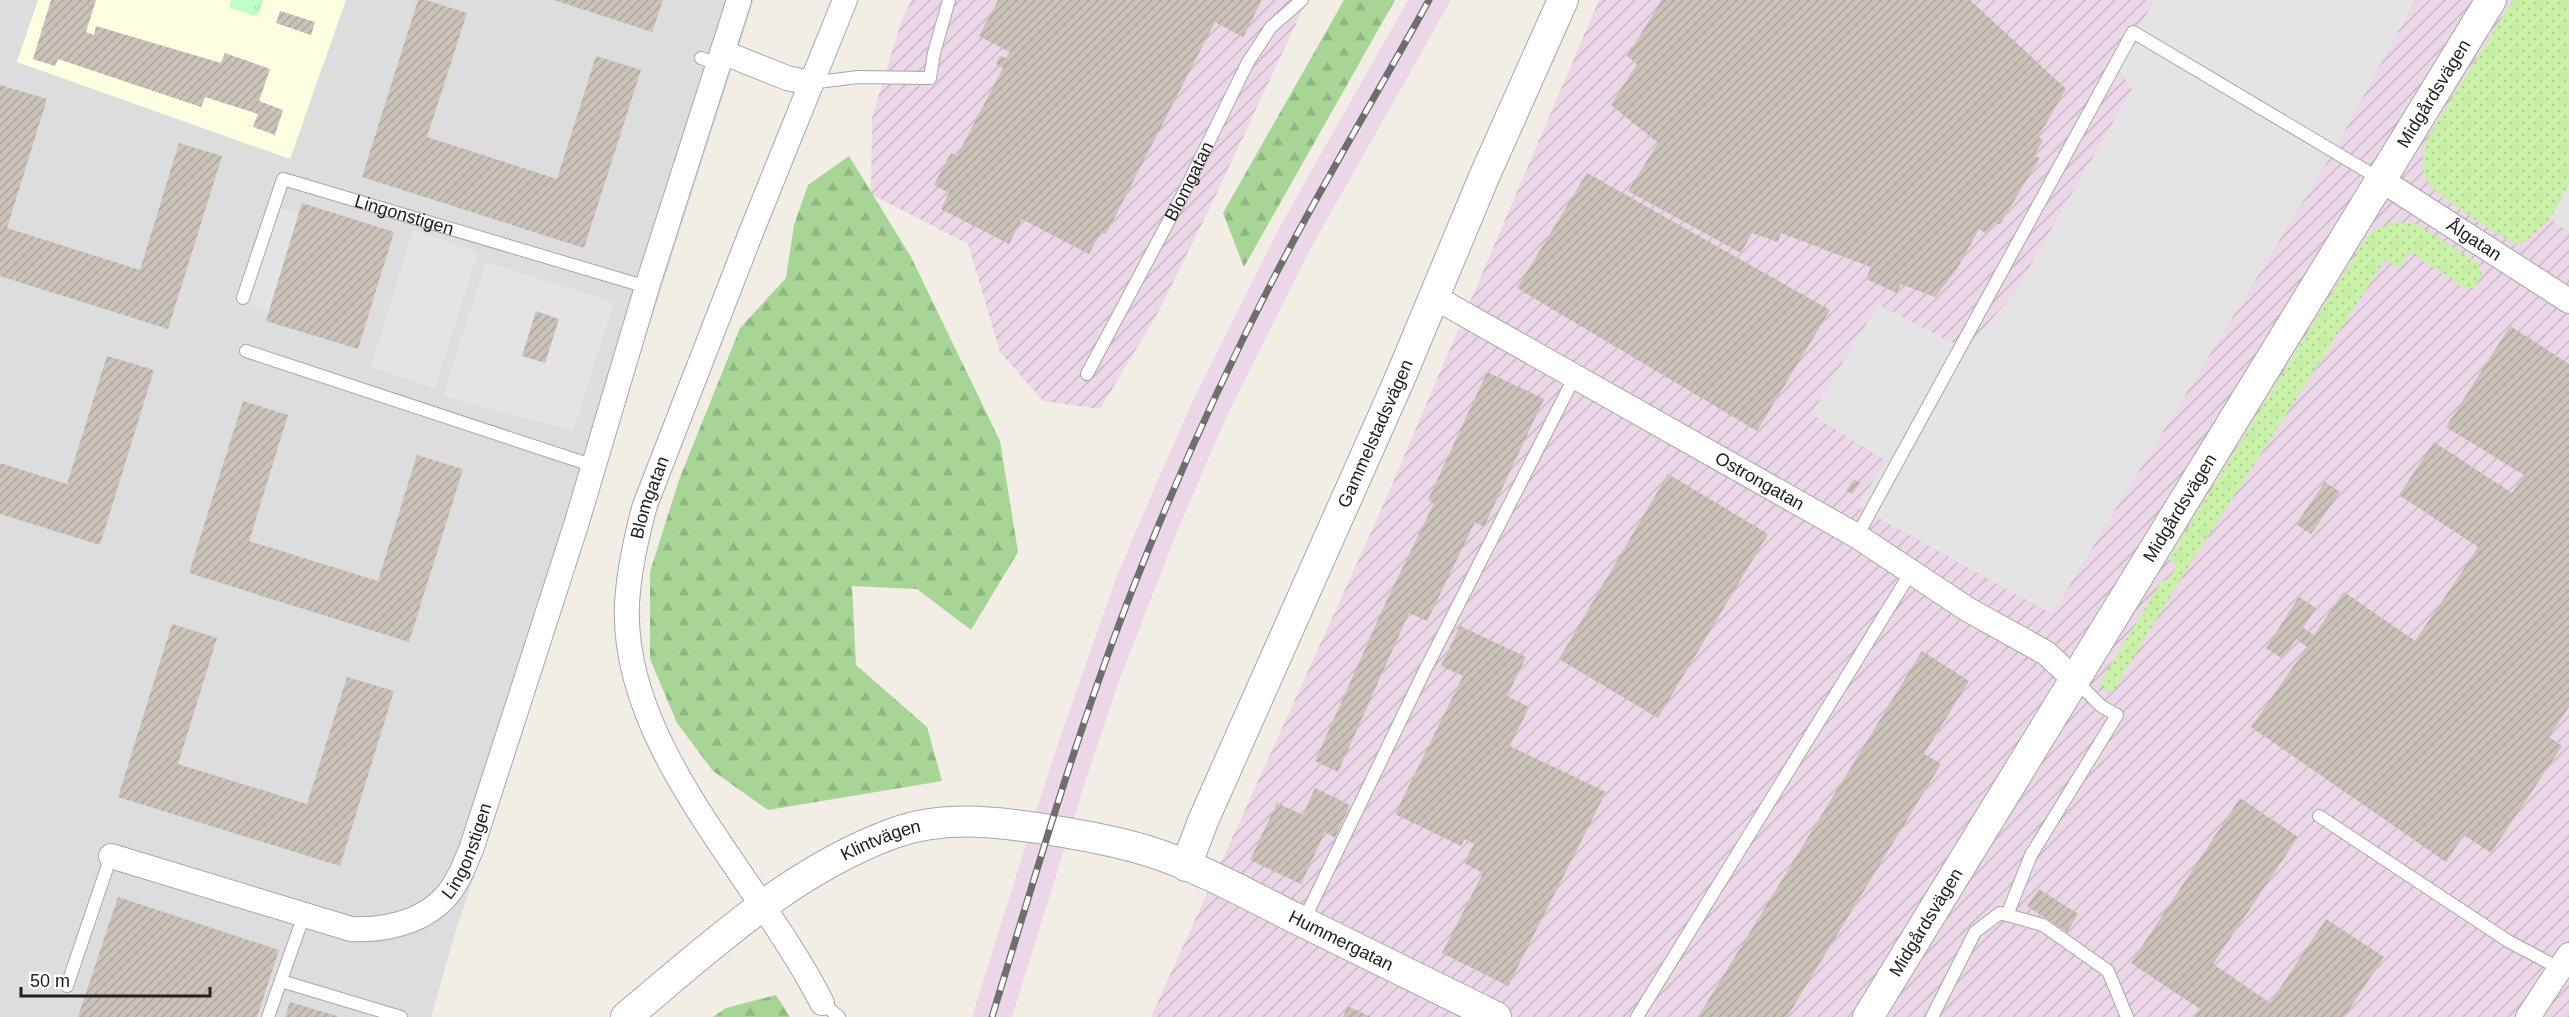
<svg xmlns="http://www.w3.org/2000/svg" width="2569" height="1017" viewBox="0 0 2569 1017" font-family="Arial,sans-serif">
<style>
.residential{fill:#dedddd}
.industrial{fill:url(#industrial-furrows)}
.education{fill:#feffe1}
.railway{fill:#ebd7e7}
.grass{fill:url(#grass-dots)}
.forest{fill:url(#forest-firs)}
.park{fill:url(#park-tufts)}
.parking{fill:#e4e4e4}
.building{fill:url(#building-hatch)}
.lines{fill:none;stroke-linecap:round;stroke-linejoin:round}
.service-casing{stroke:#a7a7a7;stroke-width:14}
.minor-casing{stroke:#a7a7a7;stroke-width:26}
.tertiary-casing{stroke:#a7a7a7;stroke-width:32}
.service{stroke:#fff;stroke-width:12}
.minor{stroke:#fff;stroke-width:24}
.tertiary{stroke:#fff;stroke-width:30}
.rail-casing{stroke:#6e6e6e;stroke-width:7}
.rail{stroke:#fff;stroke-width:4.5;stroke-dasharray:14;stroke-linecap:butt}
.labels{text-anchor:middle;stroke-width:4.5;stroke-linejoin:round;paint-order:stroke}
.street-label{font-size:18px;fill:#202020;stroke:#fff}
</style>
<defs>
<pattern id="industrial-furrows" width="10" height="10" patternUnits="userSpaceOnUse" patternTransform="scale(1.5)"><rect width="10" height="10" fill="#ebd7e7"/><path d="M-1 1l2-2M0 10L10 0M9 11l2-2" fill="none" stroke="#c9b8c6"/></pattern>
<pattern id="grass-dots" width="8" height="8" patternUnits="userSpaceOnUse" patternTransform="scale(1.5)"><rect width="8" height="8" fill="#c8f0a7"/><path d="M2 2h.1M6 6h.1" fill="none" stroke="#acce8f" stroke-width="1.8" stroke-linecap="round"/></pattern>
<pattern id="forest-firs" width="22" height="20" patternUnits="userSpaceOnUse" patternTransform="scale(1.5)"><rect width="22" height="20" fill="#a6d596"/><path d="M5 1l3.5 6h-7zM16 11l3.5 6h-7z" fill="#8fb781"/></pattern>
<pattern id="park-tufts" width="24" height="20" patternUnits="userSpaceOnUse" patternTransform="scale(1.5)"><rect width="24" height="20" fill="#bfffc7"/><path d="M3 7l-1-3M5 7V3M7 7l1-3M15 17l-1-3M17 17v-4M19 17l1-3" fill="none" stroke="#a4daab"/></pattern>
<pattern id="building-hatch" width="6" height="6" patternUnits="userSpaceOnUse" patternTransform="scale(1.5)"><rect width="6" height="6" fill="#cac1b8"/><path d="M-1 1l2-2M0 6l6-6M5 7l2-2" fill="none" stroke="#ada69e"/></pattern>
</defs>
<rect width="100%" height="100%" fill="#f2eee6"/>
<path class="residential" d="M 0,0 L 754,0 L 605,464 L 518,748 L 456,930 L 431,1017 L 0,1017 Z"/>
<g class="industrial">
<path d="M 912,0 L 1307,0 L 1208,212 L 1155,318 L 1100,409 L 1043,401 L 1000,352 L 968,244 L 871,194 L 872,117 L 902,19 Z"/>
<path d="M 1599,0 L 2569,0 L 2569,1017 L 1151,1017 L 1381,510 Z"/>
</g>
<path class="education" d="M 38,0 L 346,0 L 290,159 L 17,62 Z"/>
<path class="railway" d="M 1408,0 L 1451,0 L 1311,248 L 1226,418 L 1177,532 L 1120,678 L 1088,773 L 1012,1017 L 972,1017 L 1052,761 L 1115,581 L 1142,517 L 1192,402 L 1278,230 Z"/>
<g class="grass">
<path d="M 2513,0 L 2569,0 L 2569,184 L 2550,219 L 2526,241 L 2517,244 L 2510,241 C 2491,229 2431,195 2425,176 C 2420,162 2424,147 2430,134 Z"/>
<path d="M 2392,222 L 2416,224 L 2477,262 L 2482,275 L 2474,288 L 2466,289 L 2410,252 L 2400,268 L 2385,260 L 2175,588 L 2116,687 L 2109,693 L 2099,684 L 2163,579 L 2168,581 L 2177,566 L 2169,560 L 2170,557 L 2362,244 L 2370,233 Z"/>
</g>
<g class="forest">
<path d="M 1344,0 L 1395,0 L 1244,267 L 1223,213 Z"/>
<path d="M 849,156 L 911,257 L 1000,441 L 1018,552 L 971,630 L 917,589 L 852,586 L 856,665 L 927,727 L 942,781 L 768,810 L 713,771 L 677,723 L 650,659 L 650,572 L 679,480 L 740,328 L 786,278 L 794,225 L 808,185 Z"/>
<path d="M 776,995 L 790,1017 L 713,1017 L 726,1008 Z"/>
</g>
<path class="park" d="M 231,0 L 263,0 L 257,17 L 229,7 Z"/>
<g class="parking">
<path d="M 2155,0 L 2415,0 L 2335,149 L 2052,614 L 1857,506 L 1886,461 L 1811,414 L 1878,305 L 1965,349 L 2014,294 L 2132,89 L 2116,66 Z"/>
<path d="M 2569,184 L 2569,232 L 2550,219 Z"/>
<path d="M 268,204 L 299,213 L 268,313 L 235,300 Z"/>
<path d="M 413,230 L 478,252 L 435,388 L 371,367 Z"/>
<path d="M 486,262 L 614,302 L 573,431 L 443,396 Z"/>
</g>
<g class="building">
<path d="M 51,0 L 96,0 L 86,32 L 94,35 L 96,26 L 221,63 L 225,53 L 270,69 L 259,101 L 283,110 L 275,135 L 253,127 L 258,114 L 205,97 L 201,107 L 58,59 L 55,66 L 33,59 Z"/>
<path d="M 418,0 L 426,0 L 467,13 L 427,137 L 557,179 L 596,56 L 641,70 L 584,248 L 362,177 Z"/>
<path d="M 554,0 L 663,0 L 652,32 Z"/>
<path d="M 998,0 L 1262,0 L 1243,37 L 1215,22 L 1106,234 L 1101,231 L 1089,254 L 1022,219 L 1009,244 L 941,209 L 949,193 L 934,185 L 951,153 L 957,156 L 1003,68 L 996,64 L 1000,56 L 1006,58 L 1010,52 L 979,36 Z"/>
<path d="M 1662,0 L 1970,0 L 2066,89 L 2038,137 L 2043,140 L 2034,156 L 2040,158 L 2000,224 L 1994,223 L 1987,234 L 1979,229 L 1957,269 L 1935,297 L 1901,284 L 1897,293 L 1866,279 L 1871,267 L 1781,233 L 1778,242 L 1752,233 L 1741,253 L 1628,191 L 1658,143 L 1611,105 L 1637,64 L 1627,56 Z"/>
<path d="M 280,11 L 315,22 L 311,35 L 276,23 Z"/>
<path d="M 0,85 L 47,99 L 7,228 L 140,270 L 179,143 L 222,156 L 168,329 L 0,276 Z"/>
<path d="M 1587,173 L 1830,310 L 1757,431 L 1517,288 Z"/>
<path d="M 302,203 L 394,232 L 358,349 L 266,321 Z"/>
<path d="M 536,311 L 559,319 L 545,363 L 522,356 Z"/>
<path d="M 2510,326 L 2569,364 L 2569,707 L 2549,737 L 2562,746 L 2491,853 L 2464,835 L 2446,862 L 2251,727 L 2307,647 L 2296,639 L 2283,659 L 2266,648 L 2299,597 L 2316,608 L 2303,628 L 2314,635 L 2344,592 L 2415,641 L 2463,570 L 2478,547 L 2399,495 L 2434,442 L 2512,493 L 2524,475 L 2446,427 Z"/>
<path d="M 107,356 L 154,370 L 100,545 L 0,514 L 0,463 L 67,484 Z"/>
<path d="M 1487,372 L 1544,399 L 1484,527 L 1475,522 L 1427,621 L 1409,613 L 1338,772 L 1315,761 L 1386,602 L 1434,503 L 1428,500 Z"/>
<path d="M 243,401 L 288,415 L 249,541 L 378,581 L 417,455 L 463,469 L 409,642 L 189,573 Z"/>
<path d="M 1668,474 L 1768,534 L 1658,718 L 1559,659 Z"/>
<path d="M 1854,479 L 1860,483 L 1852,494 L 1846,491 Z"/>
<path d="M 2325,482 L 2340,492 L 2311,534 L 2296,524 Z"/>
<path d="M 172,624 L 217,638 L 178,764 L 307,804 L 347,677 L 394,691 L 340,866 L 118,797 Z"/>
<path d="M 1460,626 L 1526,657 L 1507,696 L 1529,707 L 1510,746 L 1606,792 L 1508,986 L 1442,953 L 1483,873 L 1464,863 L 1474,844 L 1464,839 L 1461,846 L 1395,814 L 1463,676 L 1441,666 Z"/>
<path d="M 1922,651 L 1969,681 L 1924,754 L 1941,764 L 1787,1017 L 1698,1017 Z"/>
<path d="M 1315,788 L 1350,805 L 1335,838 L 1325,832 L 1301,884 L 1250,860 L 1277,803 L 1303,815 Z"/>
<path d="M 2240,798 L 2298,837 L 2213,964 L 2270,1003 L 2326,919 L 2384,957 L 2344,1017 L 2195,1017 L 2200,1009 L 2131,963 Z"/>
<path d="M 2039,889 L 2078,914 L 2067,932 L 2027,906 Z"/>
<path d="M 118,897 L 279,950 L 257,1017 L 78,1017 Z"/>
<path d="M 290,1002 L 337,1016 L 337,1017 L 285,1017 Z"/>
<path d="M 1348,1006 L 1371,1017 L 1343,1017 Z"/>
</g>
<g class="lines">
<g class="service-casing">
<g id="service">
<path d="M 701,58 L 718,64"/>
<path d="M 810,83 L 858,77 L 930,78 L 934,53 L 949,0"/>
<path id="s1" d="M 243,298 L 283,179 L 647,287"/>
<path d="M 246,351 L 594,466"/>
<path id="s2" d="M 1087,374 L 1181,198 L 1248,62 L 1271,27 L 1302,0"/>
<path d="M 1857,536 L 2133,32 L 2380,179"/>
<path d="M 2319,816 L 2508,941 L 2559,968"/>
<path d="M 2007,915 L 2031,855 L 2117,715 L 2101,706 L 2075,680"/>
<path d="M 1303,922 L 1423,674 L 1575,376"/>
<path d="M 281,981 L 401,1017"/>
<path d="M 67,986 L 111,856"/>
<path d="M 822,1003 L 839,1017"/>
<path d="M 268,1017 L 304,915"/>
<path d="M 1637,1017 L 1911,572"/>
<path d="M 1932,1017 L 1975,932 L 2000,913 L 2043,925 L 2108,971 L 2127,1017"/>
</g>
</g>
<g class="minor-casing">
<g id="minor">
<path d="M 722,52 L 787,78 L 810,83"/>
<path id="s3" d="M 2380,179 L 2569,301"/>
<path id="s4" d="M 1434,297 L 1857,536 L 1967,609 L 2046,653 L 2074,679"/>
<path id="s5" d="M 111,856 L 351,929 C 391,931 437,919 457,880 C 463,871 466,860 471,850 L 576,525 L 647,287 L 739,0"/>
<path id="s6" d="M 822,1003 C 760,879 620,748 627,603 C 629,570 636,538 645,505 L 752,230 L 845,0"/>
<path d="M 2528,1017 L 2569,955"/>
</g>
</g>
<g class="tertiary-casing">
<g id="tertiary">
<path id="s7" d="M 1186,866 L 1203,821 L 1401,376 L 1484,177 L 1563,0"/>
<path id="s8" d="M 626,1017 C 709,948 790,871 894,833 C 941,816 990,821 1038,828 C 1075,834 1112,840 1148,851 C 1199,867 1247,894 1295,918 C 1362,951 1429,984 1496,1017"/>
<path id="s9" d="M 1868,1017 L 2491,0"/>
</g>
</g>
<use href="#service" class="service"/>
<use href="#minor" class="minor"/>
<use href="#tertiary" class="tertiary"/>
<g class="rail-casing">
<path id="rail" d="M 992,1017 C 1036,873 1078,728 1133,588 C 1180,469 1234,351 1295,238 C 1338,158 1385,80 1429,0"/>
</g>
<use href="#rail" class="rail"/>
</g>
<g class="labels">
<g class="street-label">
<text dy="6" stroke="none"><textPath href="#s9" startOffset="1083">Midgårdsvägen</textPath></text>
<text dy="6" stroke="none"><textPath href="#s2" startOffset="218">Blomgatan</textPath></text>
<text dy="6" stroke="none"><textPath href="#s1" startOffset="252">Lingonstigen</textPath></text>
<text dy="6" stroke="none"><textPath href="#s3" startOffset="112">Ålgatan</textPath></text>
<text dy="6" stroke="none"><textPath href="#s7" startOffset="472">Gammelstadsvägen</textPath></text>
<text dy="6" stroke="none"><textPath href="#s4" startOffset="374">Ostrongatan</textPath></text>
<text dy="6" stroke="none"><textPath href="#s6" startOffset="560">Blomgatan</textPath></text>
<text dy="6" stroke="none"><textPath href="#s9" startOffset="597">Midgårdsvägen</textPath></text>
<text dy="6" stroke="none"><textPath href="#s8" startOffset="312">Klintvägen</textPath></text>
<text dy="6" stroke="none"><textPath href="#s5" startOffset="405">Lingonstigen</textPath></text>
<text dy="6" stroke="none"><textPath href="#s9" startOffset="111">Midgårdsvägen</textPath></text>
<text dy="6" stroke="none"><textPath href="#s8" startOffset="798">Hummergatan</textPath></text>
</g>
</g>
<path d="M21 987v9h189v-9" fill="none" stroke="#202020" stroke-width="3"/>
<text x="30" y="987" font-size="18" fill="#202020" stroke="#ffffff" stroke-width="4.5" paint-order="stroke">50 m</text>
</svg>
